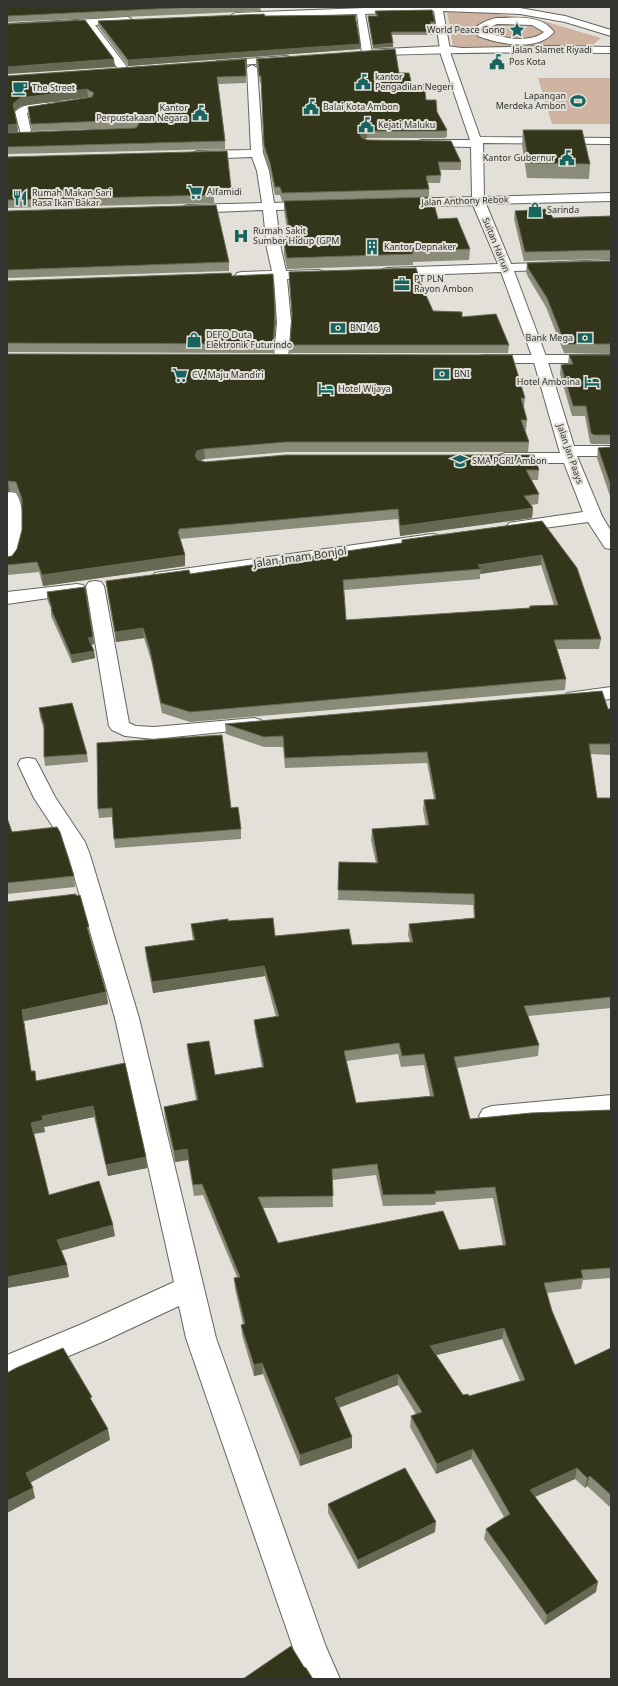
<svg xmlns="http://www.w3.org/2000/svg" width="618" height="1686" viewBox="0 0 618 1686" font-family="'Noto Sans',sans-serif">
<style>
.green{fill:#ceb4a0}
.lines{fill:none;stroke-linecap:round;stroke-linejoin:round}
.minor-casing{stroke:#65645d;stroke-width:2}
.major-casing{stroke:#65645d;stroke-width:2}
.minor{fill:#fff;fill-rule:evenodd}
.major{fill:#fff;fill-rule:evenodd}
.wall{fill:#8a8b79;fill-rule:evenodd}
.shaded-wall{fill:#686953}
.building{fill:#33361a;stroke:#686953;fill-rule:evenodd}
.labels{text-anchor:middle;stroke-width:4;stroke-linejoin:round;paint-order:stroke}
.far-poi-label{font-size:9px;fill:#333330;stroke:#e2e0d8;text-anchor:start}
.far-street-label{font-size:9px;fill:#333330;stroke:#e2e0d8}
.street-label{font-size:11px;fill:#333330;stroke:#e2e0d8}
</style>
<rect width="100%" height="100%" fill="#e2e0d8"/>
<g class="green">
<path d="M 447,12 L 490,13 L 540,20 L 601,38 L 591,46 L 453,47 Z"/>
<path d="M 538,78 L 611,78 L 611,124 L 552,124 Z"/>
</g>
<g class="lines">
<g class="minor-casing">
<g id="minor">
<path d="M 391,7 L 520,8 L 565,16 L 611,30 L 611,36 L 565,22 L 520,14 L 443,11 L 451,55 L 480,137 L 611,138 L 611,144 L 483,143 L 484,197 L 611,193 L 611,201 L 486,204 L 511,264 L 611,260 L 611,268 L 514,271 L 547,359 L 574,446 L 611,446 L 611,456 L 577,456 L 602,516 L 611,531 L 611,549 L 605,548 L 588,522 L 515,532 L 509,531 L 506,527 L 509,523 L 515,522 L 583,512 L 564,463 L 505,463 L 499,461 L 497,458 L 499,455 L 505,453 L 560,453 L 533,359 L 501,272 L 388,276 L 383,275 L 381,272 L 383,269 L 388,268 L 498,264 L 473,205 L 404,207 L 400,206 L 398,203 L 400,200 L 404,199 L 472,197 L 471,147 L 422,146 L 418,145 L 416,143 L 418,141 L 422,140 L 470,140 L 441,55 L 434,11 L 365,14 L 372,53 L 367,56 L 362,53 L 357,14 L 235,19 L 230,16 L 235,13 Z"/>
<path d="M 127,17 L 130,18 L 132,20 L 130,22 L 95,25 L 130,71 L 125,74 L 121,73 L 87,25 L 7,30 L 7,24 Z"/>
<path d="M 496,18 C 515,18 541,14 554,32 C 538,52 499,44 478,36 L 474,29 C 480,23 488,20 496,18 ZM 497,24 L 532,25 L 544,32 C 529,44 502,38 486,32 L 484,30 Z"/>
<path d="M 252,65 L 257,68 L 263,153 L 269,171 L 274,203 L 314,201 L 318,202 L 320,205 L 318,208 L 314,209 L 276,210 L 281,249 L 286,271 L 318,270 L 323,271 L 325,274 L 323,277 L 318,278 L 287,279 L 291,322 L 288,358 L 286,361 L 281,362 L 276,361 L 274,358 L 277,322 L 274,279 L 242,280 L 237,279 L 235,276 L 237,273 L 242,272 L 272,271 L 267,249 L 263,210 L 188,213 L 184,212 L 182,209 L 184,206 L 188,205 L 262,203 L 257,171 L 252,157 L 197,159 L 193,157 L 191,155 L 193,153 L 197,151 L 251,150 L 247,68 Z"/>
<path d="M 57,102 L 61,103 L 62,105 L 61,107 L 27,113 L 32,136 L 30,138 L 22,138 L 15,112 C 24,102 45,103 57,102 Z"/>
<path d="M 10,492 L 16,493 C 27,510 24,549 13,565 L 7,566 L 7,493 Z"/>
<path d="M 432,534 L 438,535 L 441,539 L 438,543 L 161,582 L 155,581 L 152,577 L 155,573 L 161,572 Z"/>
<path d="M 95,581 L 101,582 L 104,586 L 129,723 L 136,726 L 154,727 L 254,718 L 261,720 L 264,724 L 261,728 L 154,739 L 125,736 L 112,730 L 109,726 L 86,586 L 89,582 Z"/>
<path d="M 77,584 L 83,585 L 86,589 L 83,593 L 7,604 L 7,592 Z"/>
<path d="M 611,687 L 611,699 L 574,703 L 567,701 L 564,697 L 567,693 Z"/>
<path d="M 28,758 L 35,759 L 38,764 L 55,797 L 85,842 L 90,855 L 139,1018 L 216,1338 L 326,1647 L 340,1679 L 305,1679 L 299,1665 L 186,1338 L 179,1306 L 102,1342 L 7,1382 L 7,1355 L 82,1324 L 174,1282 L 115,1018 L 68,855 L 63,842 L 34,798 L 18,764 L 21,759 Z"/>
<path d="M 611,1095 L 611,1115 L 492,1126 L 483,1123 L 479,1116 L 483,1109 L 492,1106 Z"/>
</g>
</g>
<g class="major-casing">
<g id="major">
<path d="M 446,46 L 462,48 L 552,46 L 611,47 L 611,53 C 529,52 446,52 364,56 L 359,53 L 364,50 Z"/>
<path d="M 286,56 L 290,57 L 291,59 L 290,61 L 217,67 L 212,64 L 217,61 Z"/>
<path d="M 484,355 L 611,355 L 611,363 L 484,363 L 479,362 L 477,359 L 479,356 Z"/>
</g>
</g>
<use href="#minor" class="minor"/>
<use href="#major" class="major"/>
</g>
<g class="wall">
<path d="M 7,7 L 260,7 L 261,11 L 7,22 Z"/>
<path d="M 375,11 L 435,22 L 435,25 L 431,25 L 433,32 L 433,35 L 392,35 L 393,47 L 373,48 L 368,19 L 368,16 L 376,16 L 375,14 Z"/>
<path d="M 265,16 L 360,44 L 360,49 L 128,66 L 98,26 L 98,21 Z"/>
<path d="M 247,59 L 247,66 L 246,68 L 246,83 L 218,84 L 225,141 L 225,149 L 7,154 L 7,133 L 133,128 L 32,131 L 28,107 L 89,97 L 88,97 L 21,106 L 14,111 L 17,124 L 18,132 L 7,133 L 7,76 Z"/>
<path d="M 256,59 L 399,73 L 413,89 L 426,100 L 437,112 L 447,130 L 447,137 L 446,137 L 445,138 L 367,138 L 365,139 L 461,162 L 461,170 L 439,170 L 441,175 L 440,183 L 428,183 L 429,189 L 429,197 L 438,219 L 470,249 L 469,260 L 413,262 L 413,265 L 287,269 L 284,254 L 284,243 L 286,243 L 286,229 L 287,229 L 284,211 L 284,201 L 282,201 L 280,195 L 275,195 L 270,171 L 264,153 L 261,83 L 260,83 L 258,68 L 256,66 Z"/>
<path d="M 523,130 L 590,164 L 589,179 L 527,178 L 522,145 Z"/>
<path d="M 7,157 L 231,188 L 232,196 L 214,197 L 214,203 L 7,208 Z"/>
<path d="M 7,211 L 229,262 L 229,271 L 7,278 Z"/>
<path d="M 515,211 L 553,218 L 611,216 L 611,259 L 524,261 L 514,219 Z"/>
<path d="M 611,261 L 611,354 L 564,353 L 546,307 L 528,277 L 526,272 L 527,263 Z"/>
<path d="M 289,272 L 421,284 L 433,311 L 462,317 L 509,345 L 508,353 L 290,353 L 290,345 L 292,318 L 289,280 Z"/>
<path d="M 232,276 L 276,322 L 273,353 L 7,352 L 7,281 Z"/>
<path d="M 7,354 L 525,398 L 524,408 L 523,408 L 527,420 L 526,430 L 525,430 L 529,442 L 528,452 L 286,452 L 205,459 L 200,460 L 205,462 L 539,470 L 538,480 L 531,480 L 539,494 L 538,504 L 531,505 L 533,508 L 532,518 L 400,536 L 398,519 L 180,539 L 185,555 L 185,566 L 43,586 L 39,572 L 7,575 L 7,557 L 12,556 L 17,549 L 22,530 L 22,505 L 17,492 L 10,491 L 7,492 Z"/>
<path d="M 569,355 L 611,355 L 611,444 L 592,444 L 590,443 L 585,416 L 572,416 L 560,374 L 561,365 L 568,364 Z"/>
<path d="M 611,447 L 611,499 L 597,458 L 598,448 Z"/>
<path d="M 542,521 L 601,639 L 599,649 L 557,649 L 566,679 L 565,690 L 190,722 L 162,713 L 151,660 L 144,638 L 116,642 L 107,591 L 106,581 L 190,574 L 402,543 L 402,540 ZM 541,565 L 554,605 L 530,606 L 529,608 L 346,620 L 344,590 L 480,579 L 480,574 Z"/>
<path d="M 47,592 L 93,637 L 94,644 L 91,645 L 94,651 L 95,658 L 72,663 L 51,616 L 51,609 L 47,599 Z"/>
<path d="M 39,708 L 87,754 L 88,762 L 45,766 L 44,757 L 44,730 L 40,717 Z"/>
<path d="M 611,709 L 611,755 L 590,754 L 597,798 L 611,798 L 611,1008 L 528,1016 L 539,1045 L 538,1056 L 457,1068 L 470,1119 L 610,1110 L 611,1106 L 611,1278 L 583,1280 L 581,1289 L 547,1293 L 552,1311 L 575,1365 L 611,1348 L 611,1508 L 587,1486 L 585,1488 L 575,1479 L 535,1497 L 596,1592 L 545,1625 L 484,1539 L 486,1529 L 504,1517 L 471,1459 L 436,1474 L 410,1427 L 411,1416 L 416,1414 L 398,1385 L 339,1408 L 352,1448 L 300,1466 L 263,1374 L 254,1376 L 242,1335 L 241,1325 L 243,1324 L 235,1289 L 234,1278 L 237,1277 L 203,1195 L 194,1196 L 188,1160 L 175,1162 L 165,1118 L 164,1107 L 196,1100 L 188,1055 L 187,1044 L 215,1075 L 262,1067 L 255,1031 L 254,1020 L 276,1017 L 265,976 L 153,993 L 146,958 L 145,947 L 193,940 L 192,935 L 191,924 L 228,921 L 275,936 L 352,945 L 410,942 L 408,935 L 409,924 L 474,918 L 473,905 L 338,900 L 339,862 L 376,863 L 371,840 L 372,829 L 426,825 L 423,810 L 424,800 L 434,799 L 427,763 L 285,768 L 283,747 L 264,747 L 226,734 L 225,724 ZM 398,1054 L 401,1067 L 424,1065 L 430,1096 L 356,1103 L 346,1061 ZM 376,1175 L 383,1206 L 435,1205 L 436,1202 L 493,1198 L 503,1245 L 459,1250 L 278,1243 L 263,1208 L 333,1207 L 332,1180 ZM 502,1339 L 520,1381 L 469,1396 L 463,1395 L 436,1355 Z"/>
<path d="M 97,743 L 231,808 L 241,829 L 241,839 L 115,848 L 112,817 L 99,818 L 98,809 Z"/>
<path d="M 7,818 L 12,832 L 74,876 L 75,887 L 7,894 Z"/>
<path d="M 76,896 L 89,927 L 90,938 L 106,992 L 108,1004 L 24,1021 L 31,1071 L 36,1081 L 125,1063 L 146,1157 L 147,1168 L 108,1176 L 94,1117 L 44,1127 L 45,1132 L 34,1134 L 49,1195 L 115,1236 L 61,1251 L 69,1277 L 7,1288 L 7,902 Z"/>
<path d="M 328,1504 L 435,1532 L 358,1569 L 328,1513 Z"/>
</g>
<g class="shaded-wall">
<path d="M 393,43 L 393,47 L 373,48 L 373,45 Z"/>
<path d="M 360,44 L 360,49 L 128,66 L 128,60 Z"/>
<path d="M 114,59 L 115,67 L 7,74 L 7,67 Z"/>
<path d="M 247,59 L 247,66 L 246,68 L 245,61 Z"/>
<path d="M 87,89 L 88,97 L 21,106 L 14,111 L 13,104 L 20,98 Z"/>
<path d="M 17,124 L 18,132 L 7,133 L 7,125 Z"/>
<path d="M 367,131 L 367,138 L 362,140 L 360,135 L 362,132 Z"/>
<path d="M 275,313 L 276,322 L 273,353 L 273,344 Z"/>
<path d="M 204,449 L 205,459 L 198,461 L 195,456 L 197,451 Z"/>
<path d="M 7,481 L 8,481 L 10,491 L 7,492 Z"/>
<path d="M 533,508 L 532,518 L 400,536 L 400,526 Z"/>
<path d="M 185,555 L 185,566 L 43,586 L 42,575 Z"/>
<path d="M 542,555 L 541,565 L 480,574 L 481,569 L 478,565 Z"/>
<path d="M 143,628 L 144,638 L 116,642 L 115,632 Z"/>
<path d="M 93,637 L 94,644 L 89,645 L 88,638 Z"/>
<path d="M 94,651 L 95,658 L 72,663 L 71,655 Z"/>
<path d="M 264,966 L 265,976 L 153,993 L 152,982 Z"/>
<path d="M 106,992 L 108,1004 L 24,1021 L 22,1010 Z"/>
<path d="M 93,1106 L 94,1117 L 44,1127 L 45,1132 L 33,1134 L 31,1123 L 42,1116 Z"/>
<path d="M 187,1149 L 188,1160 L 175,1162 L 174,1151 Z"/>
<path d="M 146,1157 L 147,1168 L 108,1176 L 106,1165 Z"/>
<path d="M 113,1225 L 115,1236 L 59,1251 L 57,1240 Z"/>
<path d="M 67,1265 L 69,1277 L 7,1288 L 7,1277 Z"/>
<path d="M 504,1328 L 502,1339 L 429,1357 L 430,1346 Z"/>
<path d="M 262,1363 L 263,1374 L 254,1376 L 254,1365 Z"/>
<path d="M 398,1374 L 398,1385 L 335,1409 L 335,1398 Z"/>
<path d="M 108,1429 L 110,1440 L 28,1484 L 26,1473 Z"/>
<path d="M 352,1437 L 352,1448 L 300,1466 L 300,1455 Z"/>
<path d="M 473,1449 L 471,1459 L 436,1474 L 437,1464 Z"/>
<path d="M 577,1468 L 575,1479 L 528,1500 L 530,1490 Z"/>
<path d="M 590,1476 L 587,1486 L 585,1488 L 587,1478 Z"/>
<path d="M 33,1488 L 35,1498 L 7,1513 L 7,1501 Z"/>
<path d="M 436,1522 L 435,1532 L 358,1569 L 358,1560 Z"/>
<path d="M 598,1582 L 596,1592 L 545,1625 L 547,1615 Z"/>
</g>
<g class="building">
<path d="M 7,7 L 195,7 L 7,16 Z"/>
<path d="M 432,10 L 435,22 L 430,22 L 433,32 L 391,32 L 393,43 L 373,45 L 368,16 L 378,16 L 375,11 Z"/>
<path d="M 264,14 L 265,16 L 355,15 L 360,44 L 128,60 L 98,21 Z"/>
<path d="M 85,20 L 114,59 L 7,67 L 7,24 Z"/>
<path d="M 395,49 L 399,73 L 409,73 L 413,89 L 424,84 L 426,100 L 436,100 L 437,112 L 447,130 L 445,130 L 446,131 L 367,131 L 362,132 L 360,135 L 362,138 L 367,140 L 451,141 L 461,162 L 438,162 L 441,175 L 426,176 L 429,189 L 282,193 L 280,187 L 275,187 L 270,163 L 264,145 L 261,76 L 259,76 L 258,61 L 256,59 Z"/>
<path d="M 247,59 L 245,61 L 246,76 L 217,77 L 225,141 L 7,147 L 7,133 L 136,128 L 139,124 L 137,121 L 131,120 L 31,124 L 28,107 L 92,97 L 94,93 L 87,89 L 20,98 L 13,104 L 17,124 L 7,125 L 7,76 Z"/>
<path d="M 523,130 L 582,130 L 590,164 L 529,163 Z"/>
<path d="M 227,151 L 231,188 L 213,188 L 214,195 L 7,200 L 7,157 Z"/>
<path d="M 432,197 L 438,219 L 457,218 L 470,249 L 412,251 L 413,254 L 287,258 L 284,243 L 288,243 L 286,229 L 289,229 L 284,201 Z"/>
<path d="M 216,205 L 229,262 L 7,270 L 7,211 Z"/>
<path d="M 547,209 L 553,218 L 611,216 L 611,250 L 525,252 L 515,211 Z"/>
<path d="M 611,261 L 611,344 L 565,344 L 547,298 L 528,268 L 527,263 Z"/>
<path d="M 416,268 L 421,284 L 433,311 L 462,312 L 462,317 L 496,314 L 509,345 L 290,345 L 292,314 L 289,272 Z"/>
<path d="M 231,273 L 232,276 L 273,274 L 275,313 L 273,344 L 7,343 L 7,281 Z"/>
<path d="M 7,354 L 512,355 L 525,398 L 521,398 L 527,420 L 521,420 L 529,442 L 286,442 L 204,449 L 197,451 L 195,456 L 198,460 L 205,462 L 286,455 L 534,455 L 539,470 L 526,470 L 539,494 L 524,496 L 533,508 L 400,526 L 398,509 L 179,529 L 179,531 L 178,532 L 185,555 L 42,575 L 37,562 L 7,565 L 7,557 L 12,556 L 17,549 L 22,530 L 22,499 L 16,482 L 8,481 L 7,481 Z"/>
<path d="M 569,355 L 611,355 L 611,435 L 594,435 L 591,433 L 586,406 L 573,406 L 561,365 L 573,364 Z"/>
<path d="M 611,447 L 611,486 L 598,448 Z"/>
<path d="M 542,521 L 577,568 L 601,639 L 554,640 L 566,679 L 190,712 L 161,703 L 150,650 L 143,628 L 115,632 L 106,581 L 189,570 L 190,574 L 402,543 L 402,540 ZM 542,555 L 558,605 L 530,606 L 530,608 L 346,620 L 343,580 L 481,569 L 478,565 Z"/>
<path d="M 85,587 L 93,637 L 88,638 L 94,651 L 71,655 L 51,609 L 52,609 L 47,592 Z"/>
<path d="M 602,691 L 608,709 L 611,709 L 611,744 L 589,744 L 597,798 L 611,798 L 611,997 L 524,1006 L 539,1045 L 454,1057 L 470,1119 L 531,1113 L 611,1110 L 611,1268 L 581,1270 L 583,1278 L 544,1283 L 552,1311 L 575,1365 L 611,1348 L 611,1495 L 590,1476 L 587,1478 L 577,1468 L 530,1490 L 598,1582 L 547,1615 L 486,1529 L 510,1514 L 473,1449 L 437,1464 L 411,1416 L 422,1412 L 398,1374 L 335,1398 L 352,1437 L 300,1455 L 262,1363 L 254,1365 L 241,1325 L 245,1324 L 234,1278 L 240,1277 L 202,1184 L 193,1185 L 187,1149 L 174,1151 L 164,1107 L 198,1100 L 187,1044 L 209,1041 L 215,1075 L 264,1067 L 254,1020 L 279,1016 L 264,966 L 152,982 L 145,947 L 195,940 L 191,924 L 228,919 L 228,921 L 273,918 L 275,936 L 349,929 L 352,945 L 413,942 L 409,924 L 475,918 L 474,894 L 338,890 L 339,862 L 378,863 L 372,829 L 429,825 L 424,800 L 436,799 L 427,752 L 285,758 L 283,736 L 264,737 L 225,724 ZM 399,1043 L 402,1056 L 424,1054 L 434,1096 L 356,1103 L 344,1051 ZM 377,1164 L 383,1195 L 436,1194 L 435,1191 L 495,1187 L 506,1245 L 459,1250 L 443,1211 L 278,1243 L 258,1197 L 333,1196 L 332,1169 ZM 504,1328 L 525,1380 L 469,1396 L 468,1394 L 463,1395 L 430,1346 Z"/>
<path d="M 72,703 L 87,754 L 44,757 L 44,725 L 39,708 Z"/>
<path d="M 222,735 L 231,808 L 238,807 L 241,829 L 114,839 L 112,808 L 98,809 L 97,743 Z"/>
<path d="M 7,818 L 12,832 L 57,827 L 60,832 L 74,876 L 7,883 Z"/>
<path d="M 76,894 L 76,896 L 80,895 L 89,927 L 87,927 L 106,992 L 22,1010 L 31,1071 L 35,1071 L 36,1081 L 125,1063 L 146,1157 L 106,1165 L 93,1106 L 42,1116 L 43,1120 L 31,1123 L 49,1195 L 99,1181 L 113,1225 L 57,1240 L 67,1265 L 7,1277 L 7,902 Z"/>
<path d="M 63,1348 L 92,1397 L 90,1398 L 108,1429 L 26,1473 L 33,1488 L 7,1501 L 7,1373 L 16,1368 Z"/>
<path d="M 405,1468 L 436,1522 L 358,1560 L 328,1504 Z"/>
<path d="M 291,1646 L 304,1667 L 306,1668 L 313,1679 L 243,1679 Z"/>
</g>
<defs>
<g id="sight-bare" transform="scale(1.2)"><path d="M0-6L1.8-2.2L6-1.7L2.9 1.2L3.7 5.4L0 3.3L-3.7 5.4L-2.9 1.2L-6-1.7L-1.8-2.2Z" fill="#17645e" stroke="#e2e0d8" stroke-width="2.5" paint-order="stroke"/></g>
<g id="civic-bare" transform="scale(1.2)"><path d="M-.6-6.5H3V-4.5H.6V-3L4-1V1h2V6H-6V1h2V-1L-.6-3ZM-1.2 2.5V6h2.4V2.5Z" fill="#17645e" stroke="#e2e0d8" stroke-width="2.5" paint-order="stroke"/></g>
<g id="cafe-bare" transform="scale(1.2)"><path d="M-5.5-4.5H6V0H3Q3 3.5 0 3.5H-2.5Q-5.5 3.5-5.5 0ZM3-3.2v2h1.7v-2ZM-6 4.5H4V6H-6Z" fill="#17645e" stroke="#e2e0d8" stroke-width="2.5" paint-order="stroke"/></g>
<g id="stadium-bare" transform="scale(1.2)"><path d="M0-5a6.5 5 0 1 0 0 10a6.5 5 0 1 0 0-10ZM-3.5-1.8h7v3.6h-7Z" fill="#17645e" stroke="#e2e0d8" stroke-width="2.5" paint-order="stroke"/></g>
<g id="supermarket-bare" transform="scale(1.2)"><path d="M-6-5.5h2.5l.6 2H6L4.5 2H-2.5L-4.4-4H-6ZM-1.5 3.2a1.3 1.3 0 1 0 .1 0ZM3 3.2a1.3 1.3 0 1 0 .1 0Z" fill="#17645e" stroke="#e2e0d8" stroke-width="2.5" paint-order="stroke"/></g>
<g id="restaurant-bare" transform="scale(1.2)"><path d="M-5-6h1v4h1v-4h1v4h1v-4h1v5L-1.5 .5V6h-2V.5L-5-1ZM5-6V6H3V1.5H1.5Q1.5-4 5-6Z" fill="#17645e" stroke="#e2e0d8" stroke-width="2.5" paint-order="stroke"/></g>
<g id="shop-bare" transform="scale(1.2)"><path d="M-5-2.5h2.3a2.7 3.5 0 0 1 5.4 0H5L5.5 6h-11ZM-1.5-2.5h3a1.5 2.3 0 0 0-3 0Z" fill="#17645e" stroke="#e2e0d8" stroke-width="2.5" paint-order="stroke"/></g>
<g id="hospital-bare" transform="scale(1.2)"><path d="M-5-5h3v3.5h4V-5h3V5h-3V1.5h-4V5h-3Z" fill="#17645e" stroke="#e2e0d8" stroke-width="2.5" paint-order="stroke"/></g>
<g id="building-bare" transform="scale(1.2)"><path d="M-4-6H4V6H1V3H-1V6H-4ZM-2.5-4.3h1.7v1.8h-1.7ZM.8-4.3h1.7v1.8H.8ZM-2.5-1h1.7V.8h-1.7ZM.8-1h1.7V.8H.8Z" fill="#17645e" stroke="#e2e0d8" stroke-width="2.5" paint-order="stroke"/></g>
<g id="office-bare" transform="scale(1.2)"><path d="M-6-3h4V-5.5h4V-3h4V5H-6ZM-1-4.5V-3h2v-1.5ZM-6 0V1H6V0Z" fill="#17645e" stroke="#e2e0d8" stroke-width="2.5" paint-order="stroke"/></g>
<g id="bank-bare" transform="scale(1.2)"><path d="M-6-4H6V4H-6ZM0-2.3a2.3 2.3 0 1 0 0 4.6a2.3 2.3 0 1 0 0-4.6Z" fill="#17645e" stroke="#e2e0d8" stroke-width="2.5" paint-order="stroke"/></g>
<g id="hotel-bare" transform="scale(1.2)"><path d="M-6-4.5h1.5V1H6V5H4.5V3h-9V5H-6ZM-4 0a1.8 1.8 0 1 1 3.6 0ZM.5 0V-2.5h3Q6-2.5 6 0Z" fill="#17645e" stroke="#e2e0d8" stroke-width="2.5" paint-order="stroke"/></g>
<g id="school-bare" transform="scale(1.2)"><path d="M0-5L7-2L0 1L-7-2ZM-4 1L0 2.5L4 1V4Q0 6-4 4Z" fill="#17645e" stroke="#e2e0d8" stroke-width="2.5" paint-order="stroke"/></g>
</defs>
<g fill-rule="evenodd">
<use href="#sight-bare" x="517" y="30"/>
<use href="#civic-bare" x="497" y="62"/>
<use href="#civic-bare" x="363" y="82"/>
<use href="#cafe-bare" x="20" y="88"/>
<use href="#stadium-bare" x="578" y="101"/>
<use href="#civic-bare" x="311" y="107"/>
<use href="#civic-bare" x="200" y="113"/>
<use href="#civic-bare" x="366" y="125"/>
<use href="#civic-bare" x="567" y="158"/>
<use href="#supermarket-bare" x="195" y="192"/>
<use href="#restaurant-bare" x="20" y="198"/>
<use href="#shop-bare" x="535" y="210"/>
<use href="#hospital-bare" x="241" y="236"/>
<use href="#building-bare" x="372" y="247"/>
<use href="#office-bare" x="402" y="284"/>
<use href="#bank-bare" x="338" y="328"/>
<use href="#bank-bare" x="585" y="338"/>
<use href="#shop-bare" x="194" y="340"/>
<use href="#bank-bare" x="442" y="374"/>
<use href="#supermarket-bare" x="180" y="375"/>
<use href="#hotel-bare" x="592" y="382"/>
<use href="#hotel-bare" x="326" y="389"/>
<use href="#school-bare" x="460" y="461"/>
</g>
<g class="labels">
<g class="far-poi-label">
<text x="505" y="33" text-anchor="end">World Peace Gong</text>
<text x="509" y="65">Pos Kota</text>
<text x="375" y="80">kantor<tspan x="375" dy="10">Pengadilan Negeri</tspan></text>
<text x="32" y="91">The Street</text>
<text x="566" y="99" text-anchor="end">Lapangan<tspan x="566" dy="10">Merdeka Ambon</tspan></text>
<text x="323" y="110">Balai Kota Ambon</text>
<text x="188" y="111" text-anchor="end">Kantor<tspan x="188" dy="10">Perpustakaan Negara</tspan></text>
<text x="378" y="128">Kejati Maluku</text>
<text x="555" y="161" text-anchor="end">Kantor Gubernur</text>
<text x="207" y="195">Alfamidi</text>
<text x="32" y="196">Rumah Makan Sari<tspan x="32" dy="10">Rasa Ikan Bakar</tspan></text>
<text x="547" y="213">Sarinda</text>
<text x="253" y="234">Rumah Sakit<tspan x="253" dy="10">Sumber Hidup (GPM</tspan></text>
<text x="384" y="250">Kantor Depnaker</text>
<text x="414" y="282">PT PLN<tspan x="414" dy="10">Rayon Ambon</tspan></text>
<text x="350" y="331">BNI 46</text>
<text x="206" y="338">DEFO Duta<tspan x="206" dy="10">Elektronik Futurindo</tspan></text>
<text x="573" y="341" text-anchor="end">Bank Mega</text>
<text x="454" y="377">BNI</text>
<text x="192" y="378">CV. Maju Mandiri</text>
<text x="580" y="385" text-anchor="end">Hotel Amboina</text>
<text x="338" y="392">Hotel Wijaya</text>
<text x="472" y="464">SMA PGRI Ambon</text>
</g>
<g class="far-street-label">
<text x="552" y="53">Jalan Slamet Riyadi</text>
<text transform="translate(465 201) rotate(-2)" y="3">Jalan Anthony Rebok</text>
<text transform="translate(496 245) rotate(68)" y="3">Sultan Hairun</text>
<text transform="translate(570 454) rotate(71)" y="3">Jalan Jan Paays</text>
</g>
<g class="street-label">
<text transform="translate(300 557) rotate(-8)" y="4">Jalan Imam Bonjol</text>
</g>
</g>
<rect width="618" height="1686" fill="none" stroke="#333330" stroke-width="16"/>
</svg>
